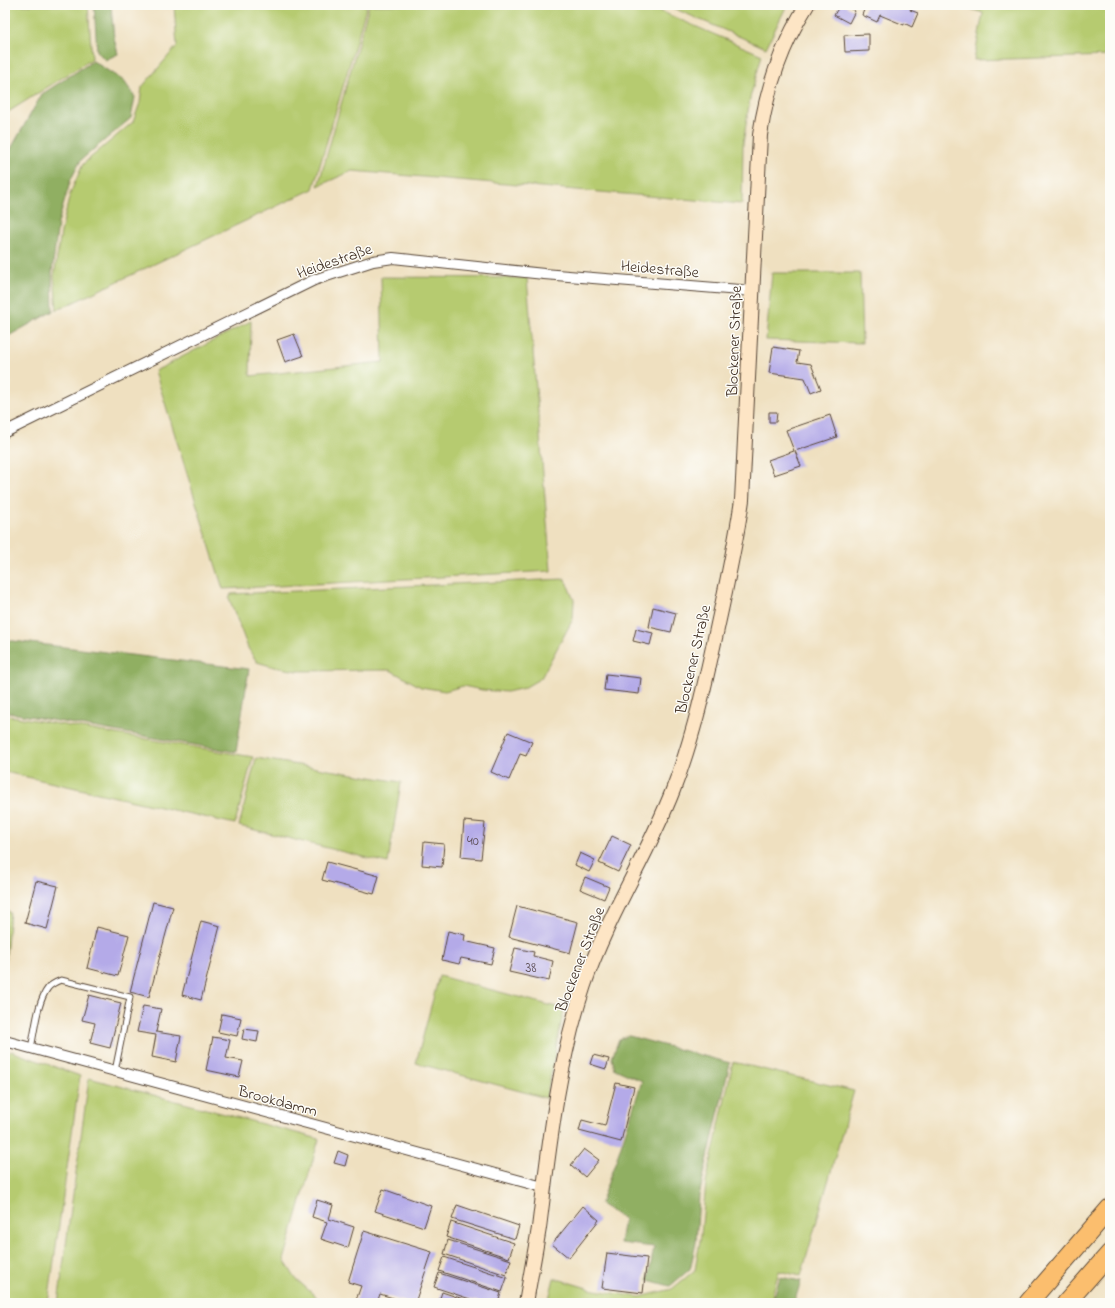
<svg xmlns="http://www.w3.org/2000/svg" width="1115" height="1308" viewBox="0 0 1115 1308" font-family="'Indie Flower',sans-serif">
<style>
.green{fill:#b6cb6f;stroke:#787a46}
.forest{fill:#90af62;stroke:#666c40}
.building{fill:#b4aae8}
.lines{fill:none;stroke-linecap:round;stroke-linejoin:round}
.lane-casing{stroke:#564536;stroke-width:7}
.street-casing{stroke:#564536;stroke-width:12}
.secondary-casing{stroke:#564536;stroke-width:16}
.highway-casing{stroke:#564536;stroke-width:20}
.lane{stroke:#fff;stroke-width:5}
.street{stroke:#fff;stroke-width:10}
.secondary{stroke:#fde5c5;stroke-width:14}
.highway{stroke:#fbbe6e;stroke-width:18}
.labels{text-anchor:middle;stroke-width:3;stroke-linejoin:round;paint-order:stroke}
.number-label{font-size:14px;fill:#594a50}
.street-label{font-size:16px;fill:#3b2a1e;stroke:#fdfcf7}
</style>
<rect width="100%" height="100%" fill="#fdfcf7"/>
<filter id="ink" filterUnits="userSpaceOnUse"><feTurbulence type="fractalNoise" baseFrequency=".025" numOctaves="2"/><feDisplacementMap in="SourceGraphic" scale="8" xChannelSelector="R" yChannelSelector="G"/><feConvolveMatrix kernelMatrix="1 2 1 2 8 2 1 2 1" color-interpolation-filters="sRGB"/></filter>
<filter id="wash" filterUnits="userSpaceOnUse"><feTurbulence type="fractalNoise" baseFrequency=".012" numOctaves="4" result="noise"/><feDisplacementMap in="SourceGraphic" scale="16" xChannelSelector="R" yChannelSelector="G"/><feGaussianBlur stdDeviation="0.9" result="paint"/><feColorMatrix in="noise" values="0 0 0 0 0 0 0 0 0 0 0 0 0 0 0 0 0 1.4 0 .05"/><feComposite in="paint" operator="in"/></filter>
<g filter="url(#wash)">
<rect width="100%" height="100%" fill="#efe0c0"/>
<g class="green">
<path d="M 5,5 L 88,5 L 92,59 L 5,114 Z"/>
<path d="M 174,5 L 367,5 L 313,189 L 57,310 L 54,276 L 61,232 L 70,194 L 83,164 L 133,122 L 140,103 L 142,87 L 177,46 Z"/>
<path d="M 369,5 L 646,5 L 762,55 L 750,98 L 743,144 L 742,204 L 352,171 L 318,186 Z"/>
<path d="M 666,5 L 787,5 L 766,48 Z"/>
<path d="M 959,5 L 1110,5 L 1110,56 L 974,60 L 983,13 Z"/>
<path d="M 772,273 L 860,273 L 862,343 L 766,340 Z"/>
<path d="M 381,277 L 527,278 L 551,571 L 223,589 L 155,371 L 251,321 L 250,376 L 383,362 Z"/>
<path d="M 565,579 L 574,600 L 573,619 L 541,678 L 524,688 L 507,692 L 482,690 L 463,686 L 445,691 L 421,687 L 390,670 L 298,671 L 274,667 L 257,662 L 248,648 L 229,598 L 231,594 Z"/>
<path d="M 5,715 L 253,757 L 235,824 L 5,772 Z"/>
<path d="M 256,758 L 401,782 L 388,863 L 239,826 Z"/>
<path d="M 5,911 L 10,912 L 5,967 Z"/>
<path d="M 439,976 L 564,1009 L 546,1098 L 416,1063 Z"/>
<path d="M 11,1051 L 80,1076 L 48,1303 L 5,1303 L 5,1056 Z"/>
<path d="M 733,1062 L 854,1091 L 801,1276 L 779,1271 L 770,1303 L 548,1303 L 554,1278 L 594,1290 L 640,1297 L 672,1289 L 695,1270 L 701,1235 L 706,1183 Z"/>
<path d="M 89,1078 L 319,1139 L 284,1260 L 296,1279 L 321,1301 L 321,1303 L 58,1303 Z"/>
</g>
<g class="forest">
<path d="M 94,5 L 111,5 L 114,38 L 118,54 L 105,60 L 97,51 Z"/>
<path d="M 93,61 L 124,81 L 135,97 L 131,118 L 81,160 L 71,179 L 58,223 L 52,273 L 53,311 L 5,338 L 5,159 L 42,94 Z"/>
<path d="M 5,640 L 249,669 L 236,752 L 5,712 Z"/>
<path d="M 629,1036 L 730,1063 L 699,1196 L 696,1243 L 690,1269 L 670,1286 L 648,1280 L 654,1247 L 620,1243 L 624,1219 L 600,1204 L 619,1152 L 642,1081 L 615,1069 L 612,1058 L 619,1039 Z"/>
<path d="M 780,1277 L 801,1281 L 794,1303 L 772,1303 Z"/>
</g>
<g id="blocks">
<g class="building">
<path d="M 840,5 L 844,5 L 855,11 L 849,23 L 834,15 Z"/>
<path d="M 866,5 L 912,5 L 910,10 L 918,13 L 912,27 L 904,23 L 904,25 L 880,15 L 877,22 L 862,15 Z"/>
<path d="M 869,34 L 869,51 L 845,52 L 844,35 Z"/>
<path d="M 294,334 L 303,356 L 285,362 L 277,340 Z"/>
<path d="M 773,347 L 799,351 L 797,362 L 811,364 L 821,389 L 811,393 L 805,378 L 769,373 Z"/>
<path d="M 769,412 L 777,412 L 776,422 L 769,422 Z"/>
<path d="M 830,415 L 837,437 L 795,451 L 801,466 L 774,475 L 768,460 L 794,451 L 786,430 Z"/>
<path d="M 653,607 L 676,613 L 671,632 L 649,627 Z"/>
<path d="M 636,629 L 653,633 L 650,645 L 633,641 Z"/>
<path d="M 606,674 L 641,678 L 639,694 L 604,690 Z"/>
<path d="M 508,732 L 532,742 L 526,756 L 520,754 L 509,780 L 491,772 Z"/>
<path d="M 464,821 L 485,823 L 481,859 L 461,857 Z"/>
<path d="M 612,836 L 631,845 L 618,872 L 599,863 Z"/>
<path d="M 424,842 L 444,844 L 442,867 L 422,865 Z"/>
<path d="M 580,853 L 595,860 L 589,872 L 575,865 Z"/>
<path d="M 327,862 L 379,876 L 374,894 L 322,880 Z"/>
<path d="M 585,877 L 609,887 L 604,899 L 580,889 Z"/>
<path d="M 36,881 L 58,886 L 47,929 L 25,923 Z"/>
<path d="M 153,902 L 173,907 L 149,997 L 130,992 Z"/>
<path d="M 517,906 L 578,922 L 570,953 L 509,937 Z"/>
<path d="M 201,921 L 220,926 L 201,1000 L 182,995 Z"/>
<path d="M 97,927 L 129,935 L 118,976 L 87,968 Z"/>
<path d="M 448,931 L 465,935 L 464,941 L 495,948 L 491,964 L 461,958 L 459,964 L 442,960 Z"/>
<path d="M 515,948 L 534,952 L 533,956 L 553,961 L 549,981 L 509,972 Z"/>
<path d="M 89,995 L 121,1003 L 110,1048 L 90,1043 L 95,1023 L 82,1020 Z"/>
<path d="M 143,1006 L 161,1009 L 156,1032 L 181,1036 L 176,1062 L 152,1057 L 156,1035 L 137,1032 Z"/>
<path d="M 222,1014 L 241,1018 L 237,1036 L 218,1032 Z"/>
<path d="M 244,1029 L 259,1031 L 257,1042 L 242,1039 Z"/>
<path d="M 213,1037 L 230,1040 L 226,1058 L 243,1061 L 239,1077 L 206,1070 Z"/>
<path d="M 593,1055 L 609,1059 L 606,1069 L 590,1064 Z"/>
<path d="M 616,1083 L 634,1087 L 621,1142 L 579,1131 L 582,1120 L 605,1126 Z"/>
<path d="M 584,1149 L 599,1160 L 585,1177 L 571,1165 Z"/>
<path d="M 338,1151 L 348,1155 L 345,1166 L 334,1163 Z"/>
<path d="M 383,1189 L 431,1206 L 424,1227 L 375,1211 Z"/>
<path d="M 317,1200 L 333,1205 L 329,1219 L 354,1227 L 348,1248 L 321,1239 L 327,1222 L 312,1217 Z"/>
<path d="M 457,1205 L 519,1226 L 515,1239 L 452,1219 Z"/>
<path d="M 583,1206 L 599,1220 L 569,1258 L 552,1244 Z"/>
<path d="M 451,1222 L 514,1243 L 509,1258 L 446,1237 Z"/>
<path d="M 364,1231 L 432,1252 L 415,1303 L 409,1303 L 380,1294 L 377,1303 L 355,1303 L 361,1286 L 348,1282 Z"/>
<path d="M 448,1240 L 511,1260 L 506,1275 L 444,1254 Z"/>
<path d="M 607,1253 L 647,1258 L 643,1293 L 602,1288 Z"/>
<path d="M 444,1257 L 507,1278 L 502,1292 L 439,1271 Z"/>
<path d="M 439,1273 L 501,1293 L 498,1303 L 482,1303 L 434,1287 Z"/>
<path d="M 442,1292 L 475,1303 L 446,1303 L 439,1301 Z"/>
</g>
</g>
</g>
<g filter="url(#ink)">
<use href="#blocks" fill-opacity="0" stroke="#564536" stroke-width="1"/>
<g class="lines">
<g class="lane-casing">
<path id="lane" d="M 31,1048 C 35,1031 37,1002 48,988 C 51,984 56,982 61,980 L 130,997 L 115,1071"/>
</g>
<g class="street-casing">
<g id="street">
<path d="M 5,432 L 314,280 L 373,261 L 393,258 L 544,274 L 752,291"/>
<path d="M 5,1041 L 543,1187"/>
</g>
</g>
<g class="secondary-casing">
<path id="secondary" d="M 526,1303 C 530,1278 535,1253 539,1228 C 549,1147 558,1063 584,985 C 607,917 647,857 673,790 C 694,736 706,680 718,624 C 727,583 736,542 742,500 L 760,135 C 767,87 781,46 807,5"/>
</g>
<g class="highway-casing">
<g id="highway">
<path d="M 1028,1303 L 1110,1208"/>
<path d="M 1066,1303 L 1110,1253"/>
</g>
</g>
<use href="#lane" class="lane"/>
<use href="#street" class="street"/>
<use href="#secondary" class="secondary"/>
<use href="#highway" class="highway"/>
</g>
</g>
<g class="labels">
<g class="number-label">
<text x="473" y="845">40</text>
<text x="531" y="972">38</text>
</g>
<g class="street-label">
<text transform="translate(334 260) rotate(-19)" y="6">Heidestraße</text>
<text transform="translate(660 268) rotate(5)" y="6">Heidestraße</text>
<text transform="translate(733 341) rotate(-88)" y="6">Blockener Straße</text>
<text transform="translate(692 659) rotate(-77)" y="6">Blockener Straße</text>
<text transform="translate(579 959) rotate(-69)" y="6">Blockener Straße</text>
<text transform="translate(278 1100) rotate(15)" y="6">Brookdamm</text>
</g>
</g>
<rect width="1115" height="1308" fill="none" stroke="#fdfcf7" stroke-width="20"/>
</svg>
